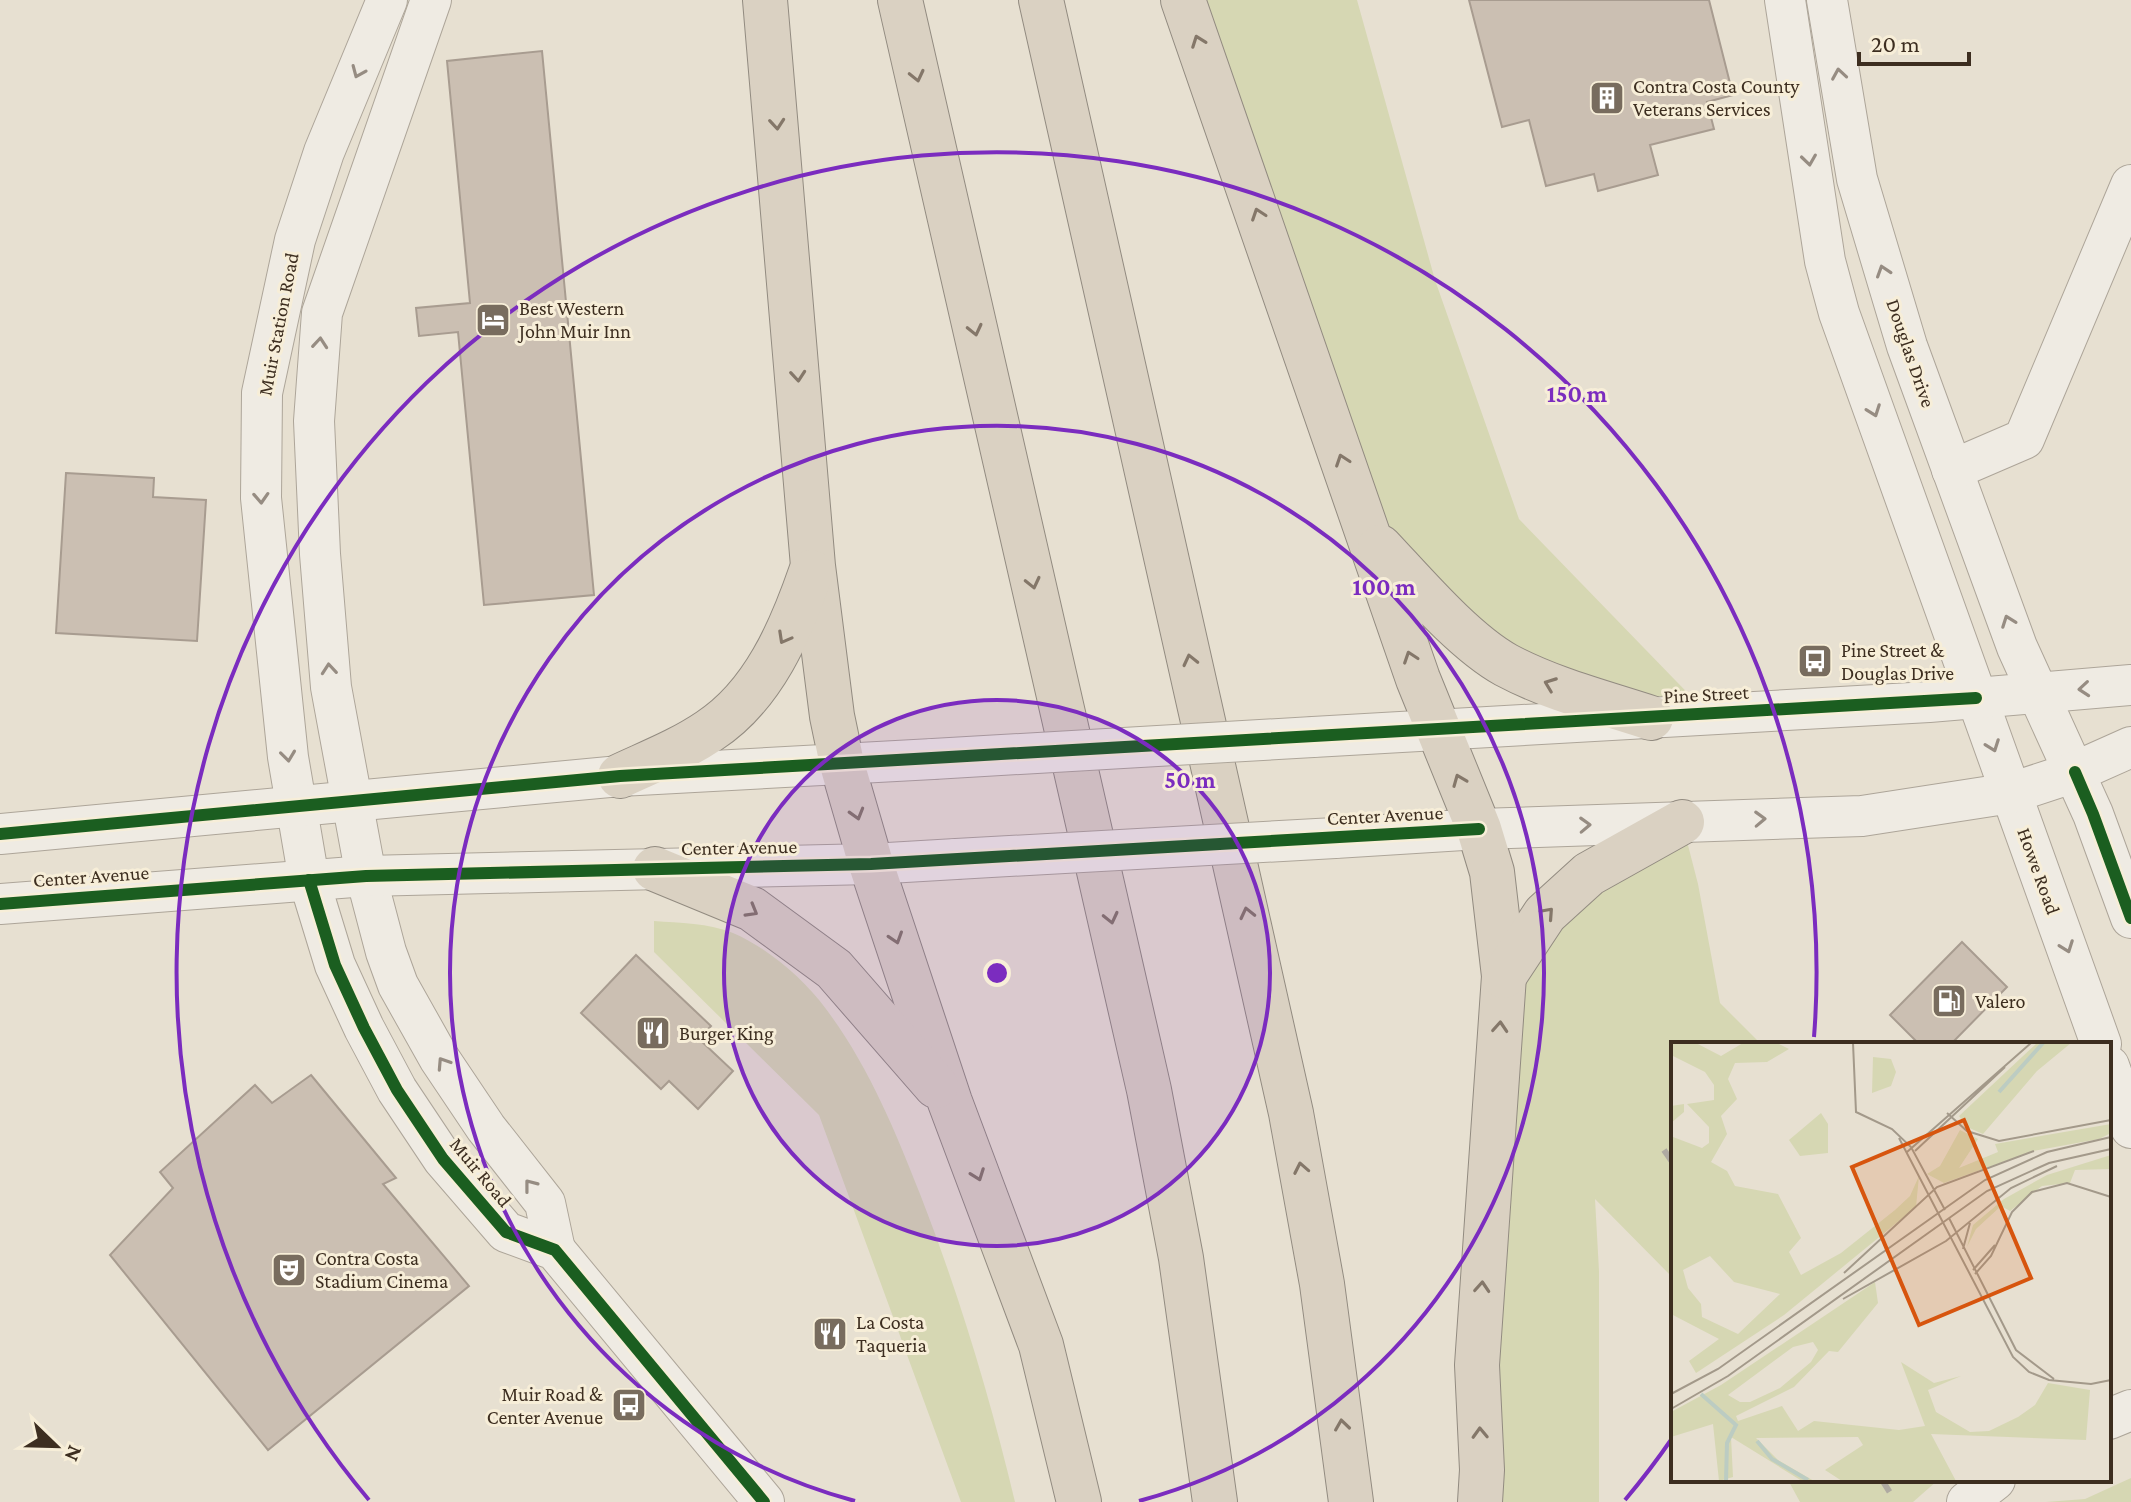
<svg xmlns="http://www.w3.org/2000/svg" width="2131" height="1502" viewBox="0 0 2131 1502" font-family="'Crimson Pro',serif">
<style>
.green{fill:#d6d7b3}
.building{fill:#cbbfb2;stroke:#a89c90;stroke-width:2}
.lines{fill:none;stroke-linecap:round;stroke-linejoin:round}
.minor-casing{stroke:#ada599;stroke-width:42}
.highway-casing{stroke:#928b80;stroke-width:46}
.minor{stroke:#efebe3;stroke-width:40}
.highway{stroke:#dad1c2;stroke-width:44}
.rail{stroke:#afaaa2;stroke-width:6;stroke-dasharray:14 14;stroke-linecap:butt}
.minor-bridge-casing{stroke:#ada599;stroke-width:42;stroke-linecap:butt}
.minor-bridge{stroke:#efebe3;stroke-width:40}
.cycleway-casing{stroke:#f7eed8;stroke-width:17}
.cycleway{stroke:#1b5e20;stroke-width:12}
.oneway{stroke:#847769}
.oneway2{stroke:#968c82}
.ring{fill:none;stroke:#7b2cbf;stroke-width:4}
.labels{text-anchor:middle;stroke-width:6;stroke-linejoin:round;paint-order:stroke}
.poi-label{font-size:20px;fill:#3d2e20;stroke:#f7eed8;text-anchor:start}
.street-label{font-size:20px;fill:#3d2e20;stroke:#f7eed8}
.inset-river{fill:none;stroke:#bcccc2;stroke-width:4}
.inset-road{fill:none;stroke:#a3998a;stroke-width:2}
.view{fill:#d7550e;fill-opacity:0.15;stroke:#d7550e;stroke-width:4}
.inset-edge{fill:none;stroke:#3d2e20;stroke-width:4}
.centre{fill:#7b2cbf;stroke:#f7eed8;stroke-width:4}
.ring-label{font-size:24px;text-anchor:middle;font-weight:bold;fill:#7b2cbf;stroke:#f7eed8;stroke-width:6;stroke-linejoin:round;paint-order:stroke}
</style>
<rect width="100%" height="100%" fill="#e7e0d1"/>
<g class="green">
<path d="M 1203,0 L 1357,0 L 1435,280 L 1519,519 L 1708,714 L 1550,685 L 1367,534 Z"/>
<path d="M 1682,822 L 1698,884 L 1720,1003 L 1761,1044 L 1673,1044 L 1673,1278 L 1595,1199 L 1599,1271 L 1599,1502 L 1480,1502 L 1504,976 Z"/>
<path d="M 654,921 C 679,923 709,923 733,933 C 768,948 804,979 826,1009 C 868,1065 895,1130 920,1194 C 959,1294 990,1397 1015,1502 L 961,1502 L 819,1115 L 654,952 Z"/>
<path d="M 2131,1478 L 2131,1502 L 2046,1502 L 2085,1499 Z"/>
<path d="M 1788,1480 L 1938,1480 L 1913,1502 L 1800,1502 Z"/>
</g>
<g class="building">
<path d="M 1469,0 L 1709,0 L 1733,95 L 1707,102 L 1714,129 L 1650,145 L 1658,175 L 1598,191 L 1594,174 L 1546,186 L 1529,120 L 1502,127 Z"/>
<path d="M 542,51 L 594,595 L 484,605 L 458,332 L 419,336 L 416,308 L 470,303 L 447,61 Z"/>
<path d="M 66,473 L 154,478 L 153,497 L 206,500 L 197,641 L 56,633 Z"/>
<path d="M 1962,942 L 2007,987 L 1951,1044 L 1919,1044 L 1890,1015 Z"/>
<path d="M 636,955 L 711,1026 L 699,1039 L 733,1071 L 698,1109 L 669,1081 L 661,1089 L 581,1013 Z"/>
<path d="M 311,1075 L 396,1178 L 383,1184 L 469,1286 L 268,1450 L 110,1255 L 173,1188 L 160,1172 L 255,1085 L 272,1103 Z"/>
</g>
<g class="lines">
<g class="minor-casing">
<g id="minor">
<path d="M 387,0 L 324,152 L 295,240 L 262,393 L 261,498 L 288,757 L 309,880 L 335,965 L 364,1028 L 397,1090 L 443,1159 L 506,1232 L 555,1250 L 764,1502"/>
<path d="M 431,0 L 322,313 L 314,421 L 320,554 L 331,687 L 366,876 L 386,952 L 398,985 L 439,1058 L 486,1128 L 545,1203 L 555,1250"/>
<path d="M 1785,0 L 1825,261 L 1839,313 L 2101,1044"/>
<path d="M 1827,0 L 1857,179 L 1907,346 L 2017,647 L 2093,814 L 2131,918"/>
<path d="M 1952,470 L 2024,439 L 2131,185"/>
<path d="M 1313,737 L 1929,702 L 2131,685"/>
<path d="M 0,834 L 620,776 L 933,759"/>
<path d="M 1335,838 L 1479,829 L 1862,816 L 2011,793 L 2075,772 L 2131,747"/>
<path d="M 0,904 L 366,876 L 871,864 L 956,859"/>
<path d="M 2109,1066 L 2131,1128"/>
<path d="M 2109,1419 L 2131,1410"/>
<path d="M 1967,1502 L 1995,1480"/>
</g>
</g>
<g class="highway-casing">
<g id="highway">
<path d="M 765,0 L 813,566 L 832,716 L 842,764 L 871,864 L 950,1102 L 1041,1345 L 1079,1502"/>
<path d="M 900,0 L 1149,1090 L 1181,1258 L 1215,1502"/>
<path d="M 1041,0 L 1291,1113 L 1322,1284 L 1351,1502"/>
<path d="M 1183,0 L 1418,679 L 1479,829 L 1492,872 L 1504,976 L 1477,1365 L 1482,1470 L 1480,1502"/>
<path d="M 1380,547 C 1414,583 1463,641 1506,665 C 1551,689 1602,702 1651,718"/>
<path d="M 620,776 C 650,762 681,750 709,731 C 763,696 791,630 811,572"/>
<path d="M 655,869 L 752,909 L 834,969 L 936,1086"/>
<path d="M 1504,976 L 1545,914 L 1589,874 L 1682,822"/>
</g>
</g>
<use href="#minor" class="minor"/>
<use href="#highway" class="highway"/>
<g class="rail">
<path d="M 1664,1150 L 1673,1163"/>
<path d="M 1882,1480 L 1896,1502"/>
</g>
<g class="minor-bridge-casing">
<g id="minor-bridge">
<path d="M 933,759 L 1313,737"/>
<path d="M 956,859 L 1335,838"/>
</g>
</g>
<use href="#minor-bridge" class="minor-bridge"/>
<g class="cycleway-casing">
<g id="cycleway">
<path d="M 2075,772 L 2093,814 L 2131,918"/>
<path d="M 0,834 L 620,776 L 1976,698"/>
<path d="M 309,880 L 335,965 L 364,1028 L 397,1090 L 443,1159 L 506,1232 L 555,1250 L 764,1502"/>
<path d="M 0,904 L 366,876 L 871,864 L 1479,829"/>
</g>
</g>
<use href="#cycleway" class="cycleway"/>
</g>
<defs><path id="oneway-chevron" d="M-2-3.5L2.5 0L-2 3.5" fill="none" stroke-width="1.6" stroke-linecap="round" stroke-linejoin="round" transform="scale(2)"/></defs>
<g class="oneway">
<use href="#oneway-chevron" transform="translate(1198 41) rotate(-110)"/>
<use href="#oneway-chevron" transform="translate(917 76) rotate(77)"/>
<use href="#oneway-chevron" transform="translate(777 124) rotate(85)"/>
<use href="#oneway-chevron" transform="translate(1258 214) rotate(-109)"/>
<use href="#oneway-chevron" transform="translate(975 330) rotate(77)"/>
<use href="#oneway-chevron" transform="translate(798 376) rotate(85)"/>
<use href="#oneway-chevron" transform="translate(1342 460) rotate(-109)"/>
<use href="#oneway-chevron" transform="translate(1033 583) rotate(77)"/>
<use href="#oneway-chevron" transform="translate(784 638) rotate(119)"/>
<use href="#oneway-chevron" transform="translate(1410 657) rotate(-109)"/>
<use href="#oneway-chevron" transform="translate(1190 660) rotate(-103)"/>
<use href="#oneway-chevron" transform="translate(1550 684) rotate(-159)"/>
<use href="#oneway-chevron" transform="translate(1459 780) rotate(-112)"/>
<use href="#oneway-chevron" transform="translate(857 814) rotate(74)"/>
<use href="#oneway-chevron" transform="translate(752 911) rotate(30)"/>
<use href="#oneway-chevron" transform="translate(1247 913) rotate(-103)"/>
<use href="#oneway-chevron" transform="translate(1548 913) rotate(-48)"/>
<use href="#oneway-chevron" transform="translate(1111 918) rotate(77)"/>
<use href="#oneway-chevron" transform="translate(896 938) rotate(72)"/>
<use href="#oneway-chevron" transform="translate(1500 1027) rotate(-86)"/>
<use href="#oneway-chevron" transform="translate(1301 1168) rotate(-101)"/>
<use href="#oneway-chevron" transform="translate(978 1175) rotate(70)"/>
<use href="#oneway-chevron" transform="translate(1482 1287) rotate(-86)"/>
<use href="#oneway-chevron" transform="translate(1342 1425) rotate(-98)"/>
<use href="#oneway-chevron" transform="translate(1480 1433) rotate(-92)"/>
</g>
<g class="oneway2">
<use href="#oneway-chevron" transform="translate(358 72) rotate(113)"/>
<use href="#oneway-chevron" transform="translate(1839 74) rotate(-99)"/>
<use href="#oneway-chevron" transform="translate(1809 160) rotate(82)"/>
<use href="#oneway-chevron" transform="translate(1883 271) rotate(-108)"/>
<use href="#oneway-chevron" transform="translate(320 343) rotate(-85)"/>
<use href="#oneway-chevron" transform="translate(1874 411) rotate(70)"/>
<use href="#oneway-chevron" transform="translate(261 498) rotate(87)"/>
<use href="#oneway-chevron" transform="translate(2008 621) rotate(-110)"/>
<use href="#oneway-chevron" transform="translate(329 669) rotate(-95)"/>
<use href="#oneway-chevron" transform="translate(2084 689) rotate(175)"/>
<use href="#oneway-chevron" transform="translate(1993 746) rotate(70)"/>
<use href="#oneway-chevron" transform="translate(288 756) rotate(83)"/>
<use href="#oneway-chevron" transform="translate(1760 819) rotate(-2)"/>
<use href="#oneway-chevron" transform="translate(1585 825) rotate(-2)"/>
<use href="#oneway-chevron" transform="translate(2067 947) rotate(70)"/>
<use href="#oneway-chevron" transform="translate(443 1063) rotate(-123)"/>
<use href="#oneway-chevron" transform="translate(530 1185) rotate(-128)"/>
</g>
<circle cx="997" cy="973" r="273" fill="#7b2cbf" fill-opacity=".12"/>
<g class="ring">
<circle cx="997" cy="973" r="273"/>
<path d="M855 1501A547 547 0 1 1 1139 1501"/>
<path d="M1673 1437A820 820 0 0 1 1625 1500M369 1500A820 820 0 1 1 1814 1037"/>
</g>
<defs>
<g id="building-square" transform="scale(1.8)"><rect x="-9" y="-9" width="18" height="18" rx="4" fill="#786c5e" stroke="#f7eed8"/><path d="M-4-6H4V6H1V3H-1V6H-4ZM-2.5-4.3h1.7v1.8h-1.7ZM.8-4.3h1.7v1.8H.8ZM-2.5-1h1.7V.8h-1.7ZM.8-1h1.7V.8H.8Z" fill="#fff"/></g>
<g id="hotel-square" transform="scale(1.8)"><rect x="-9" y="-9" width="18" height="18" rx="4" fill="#786c5e" stroke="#f7eed8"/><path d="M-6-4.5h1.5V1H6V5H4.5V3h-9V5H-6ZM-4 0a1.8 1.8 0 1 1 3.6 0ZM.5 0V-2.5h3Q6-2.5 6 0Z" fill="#fff"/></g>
<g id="bus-square" transform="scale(1.8)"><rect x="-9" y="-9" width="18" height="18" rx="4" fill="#786c5e" stroke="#f7eed8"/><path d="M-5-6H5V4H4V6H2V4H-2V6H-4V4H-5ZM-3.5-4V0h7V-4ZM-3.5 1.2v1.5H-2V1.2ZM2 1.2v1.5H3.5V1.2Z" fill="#fff"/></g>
<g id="fuel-square" transform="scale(1.8)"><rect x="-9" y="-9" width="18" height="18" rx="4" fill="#786c5e" stroke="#f7eed8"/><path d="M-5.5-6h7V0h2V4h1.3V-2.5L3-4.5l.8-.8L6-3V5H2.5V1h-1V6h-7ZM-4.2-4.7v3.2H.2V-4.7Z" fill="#fff"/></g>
<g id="restaurant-square" transform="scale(1.8)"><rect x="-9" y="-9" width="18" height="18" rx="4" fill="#786c5e" stroke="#f7eed8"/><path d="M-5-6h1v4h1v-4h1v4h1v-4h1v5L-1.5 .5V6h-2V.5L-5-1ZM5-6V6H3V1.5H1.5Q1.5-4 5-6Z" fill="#fff"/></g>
<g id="theatre-square" transform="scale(1.8)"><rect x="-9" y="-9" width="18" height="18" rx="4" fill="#786c5e" stroke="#f7eed8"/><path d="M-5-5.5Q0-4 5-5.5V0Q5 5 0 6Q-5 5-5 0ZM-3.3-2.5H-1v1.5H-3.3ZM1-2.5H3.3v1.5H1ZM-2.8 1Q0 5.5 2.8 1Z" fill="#fff"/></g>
</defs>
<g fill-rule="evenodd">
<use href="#building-square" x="1607" y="98"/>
<use href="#hotel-square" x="493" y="320"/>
<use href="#bus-square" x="1815" y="661"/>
<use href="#fuel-square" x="1949" y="1001"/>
<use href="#restaurant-square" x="653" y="1033"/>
<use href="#theatre-square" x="289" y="1270"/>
<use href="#restaurant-square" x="830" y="1334"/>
<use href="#bus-square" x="629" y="1405"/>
</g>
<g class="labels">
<g class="poi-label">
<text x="1633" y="93">Contra Costa County<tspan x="1633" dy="23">Veterans Services</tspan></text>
<text x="519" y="315">Best Western<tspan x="519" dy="23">John Muir Inn</tspan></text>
<text x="1841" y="657">Pine Street &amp;<tspan x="1841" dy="23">Douglas Drive</tspan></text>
<text x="1975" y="1008">Valero</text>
<text x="679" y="1040">Burger King</text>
<text x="315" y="1265">Contra Costa<tspan x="315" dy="23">Stadium Cinema</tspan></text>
<text x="856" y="1329">La Costa<tspan x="856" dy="23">Taqueria</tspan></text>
<text x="603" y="1401" text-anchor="end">Muir Road &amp;<tspan x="603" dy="23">Center Avenue</tspan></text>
</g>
<g class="street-label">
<text transform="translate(278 324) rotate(-79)" y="7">Muir Station Road</text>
<text transform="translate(1911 353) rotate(71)" y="7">Douglas Drive</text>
<text transform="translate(1706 694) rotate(-3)" y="7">Pine Street</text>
<text transform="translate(1385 815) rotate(-3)" y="7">Center Avenue</text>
<text transform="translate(739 847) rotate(-1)" y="7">Center Avenue</text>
<text transform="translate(2039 871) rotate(70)" y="7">Howe Road</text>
<text transform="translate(91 876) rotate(-4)" y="7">Center Avenue</text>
<text transform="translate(481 1172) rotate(50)" y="7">Muir Road</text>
</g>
</g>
<g transform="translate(1671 1042)">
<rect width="440" height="440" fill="#e7e0d1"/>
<path d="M 0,1 L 25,1 L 50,14 L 72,1 L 106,1 L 118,7 L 96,20 L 64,21 L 57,37 L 66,57 L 50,74 L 56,92 L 40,120 L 56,129 L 64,144 L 107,152 L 130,196 L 118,210 L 130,233 L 170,211 L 224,168 L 239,154 L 248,134 L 245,165 L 113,273 L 25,331 L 18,319 L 48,297 L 0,272 L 0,64 L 13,62 L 13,70 L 0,81 L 2,95 L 31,106 L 38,101 L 38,85 L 16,62 L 43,58 L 43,43 L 34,30 L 0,13 ZM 39,214 L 63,240 L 109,252 L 67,292 L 31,275 L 30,262 L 17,246 L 12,228 ZM 366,1 L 400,1 L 366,29 L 312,92 L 296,85 L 288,74 ZM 202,15 L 220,17 L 225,30 L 220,44 L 201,51 ZM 150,71 L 157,82 L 157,111 L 129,114 L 118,98 ZM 440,82 L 440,91 L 428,97 L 362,109 L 273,141 L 256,132 L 269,124 L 289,88 L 307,97 L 288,126 L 327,110 L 324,102 ZM 440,113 L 440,127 L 404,128 L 399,141 L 371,144 L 339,169 L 330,164 L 305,187 L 296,205 L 302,183 L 333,157 L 376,133 ZM 204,240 L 207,261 L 167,310 L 158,309 L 123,345 L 65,374 L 67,379 L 111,364 L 127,389 L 143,379 L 228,388 L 254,384 L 230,320 L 263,341 L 290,334 L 257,348 L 265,370 L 299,390 L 318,389 L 347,375 L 364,363 L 377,341 L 419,348 L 415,398 L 260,392 L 285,439 L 171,439 L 154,428 L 192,403 L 187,395 L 85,396 L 107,418 L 143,439 L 131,439 L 60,395 L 62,435 L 48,439 L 42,382 L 0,395 L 0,370 L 50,343 ZM 142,300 L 147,308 L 140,320 L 109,346 L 79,360 L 69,360 L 57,353 L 122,305 Z" fill="#d6d7b3" fill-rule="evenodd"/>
<path class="inset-river" d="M 328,50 L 372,1M 30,352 L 65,383 L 56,401 L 55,439M 86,399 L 101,417 L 137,438"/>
<path class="inset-road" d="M 182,1 L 185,70 L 221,87 L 240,105 L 274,168M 276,71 L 296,89 L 328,99 L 440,78M 228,96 L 342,315 L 358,330 L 378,338 L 420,342 L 440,338M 244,109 L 334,25M 236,110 L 360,1M 278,176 L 345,308 L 383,337M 292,207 L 299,181M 302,228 L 324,203M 173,231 L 266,145 L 363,109M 304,232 L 320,214 L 341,170 L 361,150 L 396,141 L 440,155M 172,257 L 275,199 L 340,146 L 386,124M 0,352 L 47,327 L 314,138 L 376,110 L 440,95M 0,367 L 57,334 L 316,149 L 378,121 L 440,107"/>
<path class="view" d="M 293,78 L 360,236 L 248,283 L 181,125 Z"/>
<rect width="440" height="440" class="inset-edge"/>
</g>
<circle cx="997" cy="973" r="12" class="centre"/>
<g class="ring-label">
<text x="1577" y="402">150 m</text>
<text x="1384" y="595">100 m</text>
<text x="1190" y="788">50 m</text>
</g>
<g transform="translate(56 1446) rotate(113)" stroke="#f7eed8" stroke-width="6" paint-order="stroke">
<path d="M0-6L14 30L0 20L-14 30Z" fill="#3d2e20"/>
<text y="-12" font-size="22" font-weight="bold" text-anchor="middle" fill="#3d2e20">N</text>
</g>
<path d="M1859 52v12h110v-12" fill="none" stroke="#3d2e20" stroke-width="4"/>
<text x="1871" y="52" font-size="24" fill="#3d2e20" stroke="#f7eed8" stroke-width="6" paint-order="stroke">20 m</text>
</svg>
